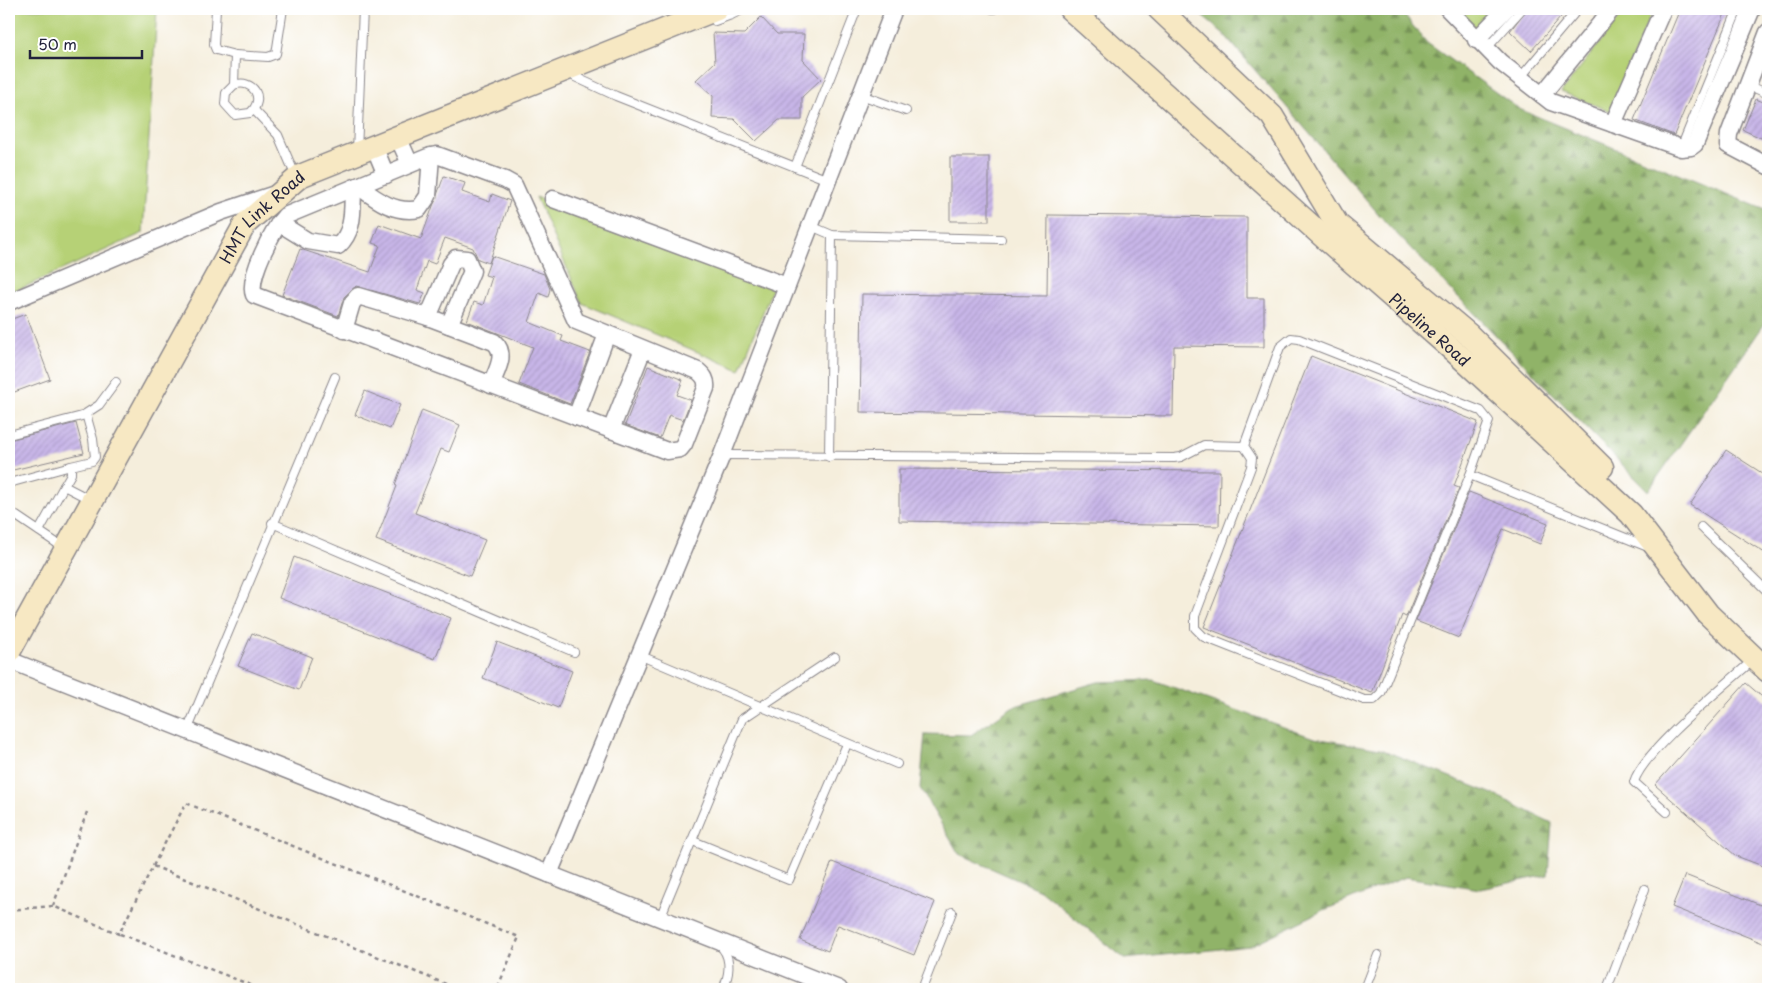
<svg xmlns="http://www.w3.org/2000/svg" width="1777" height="998" viewBox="0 0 1777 998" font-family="'Playpen Sans',sans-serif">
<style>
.green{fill:#b6d176;stroke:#6c7a58}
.forest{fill:url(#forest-firs);stroke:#596a51}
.building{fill:url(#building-hatch)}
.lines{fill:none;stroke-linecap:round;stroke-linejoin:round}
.lane-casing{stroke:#8c888c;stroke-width:10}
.street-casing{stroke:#8c888c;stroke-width:19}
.secondary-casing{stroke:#8c888c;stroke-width:25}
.path{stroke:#8c888c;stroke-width:2.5;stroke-dasharray:4 4;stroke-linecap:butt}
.lane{stroke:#fff;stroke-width:8}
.street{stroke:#fff;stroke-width:16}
.secondary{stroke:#f7e8c3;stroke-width:22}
.labels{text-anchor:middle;stroke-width:4;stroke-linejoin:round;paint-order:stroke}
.street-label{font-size:16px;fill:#22223b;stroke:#fff}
</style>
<defs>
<pattern id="forest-firs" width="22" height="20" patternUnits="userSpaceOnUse" patternTransform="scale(1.25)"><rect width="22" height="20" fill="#90b367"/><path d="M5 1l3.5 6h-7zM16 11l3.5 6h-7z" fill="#759156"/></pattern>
<pattern id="building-hatch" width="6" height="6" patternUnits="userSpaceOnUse" patternTransform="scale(1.25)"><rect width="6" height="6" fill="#c8b6e8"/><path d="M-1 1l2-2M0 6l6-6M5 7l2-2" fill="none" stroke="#ac9cc8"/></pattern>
</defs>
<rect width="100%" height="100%" fill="#fff"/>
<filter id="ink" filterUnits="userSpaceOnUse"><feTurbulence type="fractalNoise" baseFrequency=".02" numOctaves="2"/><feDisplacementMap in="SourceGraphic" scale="10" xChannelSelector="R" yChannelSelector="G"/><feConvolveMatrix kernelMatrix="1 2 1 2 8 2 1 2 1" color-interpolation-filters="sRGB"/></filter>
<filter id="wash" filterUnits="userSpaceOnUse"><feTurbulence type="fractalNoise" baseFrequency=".0096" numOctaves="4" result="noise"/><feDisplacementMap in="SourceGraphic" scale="20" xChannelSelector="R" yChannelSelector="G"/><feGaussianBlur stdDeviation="1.12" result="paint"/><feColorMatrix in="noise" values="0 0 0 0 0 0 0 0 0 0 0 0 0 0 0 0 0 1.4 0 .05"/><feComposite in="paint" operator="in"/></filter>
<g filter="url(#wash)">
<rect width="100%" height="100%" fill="#f5eedc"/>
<g class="green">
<path d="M 9,9 L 157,9 L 143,233 L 9,294 Z"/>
<path d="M 1454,9 L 1500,9 L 1476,34 Z"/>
<path d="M 1626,9 L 1653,9 L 1610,111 L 1561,92 Z"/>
<path d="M 536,197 L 773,287 L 740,370 L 582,303 Z"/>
</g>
<g class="forest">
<path d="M 1193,9 L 1399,9 L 1427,43 L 1519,109 L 1768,211 L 1768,319 L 1648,491 L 1388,225 L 1223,33 Z"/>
<path d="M 1153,680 L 1314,738 L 1380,749 L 1493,794 L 1552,823 L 1548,875 L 1480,889 L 1406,877 L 1324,910 L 1250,946 L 1125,959 L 1040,890 L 959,854 L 920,788 L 925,734 L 971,735 L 1012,707 L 1098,682 Z"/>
</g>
<g id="blocks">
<g class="building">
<path d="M 1527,9 L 1568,9 L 1531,51 L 1510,31 Z"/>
<path d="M 1680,9 L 1727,9 L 1674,135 L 1634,120 Z"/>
<path d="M 761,17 L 777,34 L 804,34 L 803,60 L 821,79 L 802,97 L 802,120 L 779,120 L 756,141 L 734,119 L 712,118 L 713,96 L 696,80 L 715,62 L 713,33 L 744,34 Z"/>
<path d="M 1756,99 L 1768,104 L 1768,141 L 1743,130 Z"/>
<rect x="950" y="157" width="39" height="64"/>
<path d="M 444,176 L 465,183 L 462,192 L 490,202 L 492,194 L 510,201 L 489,263 L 478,259 L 473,248 L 445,238 L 435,264 L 427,261 L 417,290 L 425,293 L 420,304 L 356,286 L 344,297 L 338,316 L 282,295 L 300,249 L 370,272 L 380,245 L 372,243 L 379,224 L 421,239 Z"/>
<path d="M 1048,215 L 1247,217 L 1247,298 L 1264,298 L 1264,347 L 1174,346 L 1173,416 L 860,412 L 862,294 L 1047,296 Z"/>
<path d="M 492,256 L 544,274 L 550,289 L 548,297 L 539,293 L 529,322 L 563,336 L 561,341 L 590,352 L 570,404 L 519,384 L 533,347 L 467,321 L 474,302 L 483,305 L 492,277 L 485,275 Z"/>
<path d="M 26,314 L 50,379 L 9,394 L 9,320 Z"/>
<path d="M 1311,356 L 1478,422 L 1454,486 L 1459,488 L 1406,617 L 1402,615 L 1372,693 L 1204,627 Z"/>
<path d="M 648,366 L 683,380 L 677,395 L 691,400 L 683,420 L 669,415 L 660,438 L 625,425 Z"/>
<path d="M 365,391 L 400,405 L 390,429 L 355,415 Z"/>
<path d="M 422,410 L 460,425 L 449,452 L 441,449 L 415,513 L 485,540 L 470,576 L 376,540 L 397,486 L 395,485 Z"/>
<path d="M 76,423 L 84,453 L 9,471 L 9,440 Z"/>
<path d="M 1726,450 L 1768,477 L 1768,555 L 1690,505 Z"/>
<path d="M 899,469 L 1220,471 L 1219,526 L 899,521 Z"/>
<path d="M 1469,492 L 1548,523 L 1540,544 L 1503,529 L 1459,638 L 1416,621 Z"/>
<path d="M 294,557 L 451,618 L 435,659 L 279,598 Z"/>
<path d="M 252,633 L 312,657 L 299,690 L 238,666 Z"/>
<path d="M 497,642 L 572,671 L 558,708 L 483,678 Z"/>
<path d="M 1746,683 L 1768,702 L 1768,868 L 1736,856 L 1655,785 Z"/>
<path d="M 832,862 L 935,902 L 914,955 L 838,925 L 828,951 L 800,940 Z"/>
<path d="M 1685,875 L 1768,908 L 1768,945 L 1672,907 Z"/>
</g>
</g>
</g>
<g filter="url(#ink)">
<use href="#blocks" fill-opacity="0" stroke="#8c888c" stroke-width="1"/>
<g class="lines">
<g class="lane-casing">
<g id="lane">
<path d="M 216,9 L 214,45 L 216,50 L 235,55 L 234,85 L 226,93 L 225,104 L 235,115 L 250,113 C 266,99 253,78 234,85"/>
<path d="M 992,9 L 994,9"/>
<path d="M 731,15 L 744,9"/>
<path d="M 715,21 L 731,15 L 729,9"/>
<path d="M 1486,49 L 1522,9"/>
<path d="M 235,55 L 268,57 L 276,54 L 283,9"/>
<path d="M 580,72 L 576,74 L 575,77 L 616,96 L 828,180"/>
<path d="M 1520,78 L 1578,9"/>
<path d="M 1748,85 L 1768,94"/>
<path d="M 861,95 L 906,111"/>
<path d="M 254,110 L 278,135 L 296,177"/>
<path d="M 1681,148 L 1738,9"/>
<path d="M 357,151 L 363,9"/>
<path d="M 795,167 L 857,9"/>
<path d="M 811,226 L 832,235 L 1001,239"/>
<path d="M 1291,338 L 1299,339 L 1481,411 L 1489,421 L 1470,475 L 1381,693 L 1374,700 L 1364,700 L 1204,637 L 1195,628 L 1195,616 L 1251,467 L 1252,458 L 1244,446 L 1280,347 Z"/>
<path d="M 9,435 L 82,416 L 99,405 L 116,382"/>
<path d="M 722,455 L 1174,458 L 1181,457 L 1204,445 L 1244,446"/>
<path d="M 829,457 L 832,235"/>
<path d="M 71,466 L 92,461 L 95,457 L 93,439 L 86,414"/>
<path d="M 1470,475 L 1648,547"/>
<path d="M 9,483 L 71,466 L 71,474 L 64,486"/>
<path d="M 9,511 L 64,548"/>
<path d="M 272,523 L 574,652"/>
<path d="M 1701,527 L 1768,592"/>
<path d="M 39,531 L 64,486 L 91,500"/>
<path d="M 639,655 L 897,764"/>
<path d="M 187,731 L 335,377"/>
<path d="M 1667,812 L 1634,782 C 1643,751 1726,685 1753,660"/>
<path d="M 693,841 L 789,880 L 847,744"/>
<path d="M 660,918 L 742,719 L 835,657"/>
<path d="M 719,945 C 731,955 730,971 725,984 L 740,989"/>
<path d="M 922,989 L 952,912"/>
<path d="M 1365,989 L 1378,955"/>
<path d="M 1607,989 L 1645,889"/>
</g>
</g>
<g class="street-casing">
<g id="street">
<path d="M 1448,9 L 1500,62 L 1551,102 L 1681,148 L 1691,147 L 1695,144 L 1752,9"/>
<path d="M 1768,32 L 1729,134 L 1728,145 L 1768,166"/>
<path d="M 1476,40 L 1506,9"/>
<path d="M 1542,95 L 1612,9"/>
<path d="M 1613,124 L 1663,9"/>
<path d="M 398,137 L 410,164"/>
<path d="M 374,146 L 386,175"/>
<path d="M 437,155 L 505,180 L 514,185 L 576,321 L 698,371 C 704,376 707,380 706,388 L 684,444 L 680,449 L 667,451 L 254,295 C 247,278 273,229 285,216 L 428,157 Z"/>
<path d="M 358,186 C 377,200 395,214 419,209 L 428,196 L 431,156"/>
<path d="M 553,199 L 787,286"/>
<path d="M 279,223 L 308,241 L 338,246 C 355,231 352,209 353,188"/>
<path d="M 9,302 L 221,212 L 275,194"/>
<path d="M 428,317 L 451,264 L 456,258 L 467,259 L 472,271 L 449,325"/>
<path d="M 344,330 L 352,303 L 358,296 L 428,317 L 494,342 C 508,354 496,371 491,385"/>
<path d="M 576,417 L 607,334"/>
<path d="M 611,430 L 643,349"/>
<path d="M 9,660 L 839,989"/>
<path d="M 549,874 L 722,455 L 894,9"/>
</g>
</g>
<g class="secondary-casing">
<g id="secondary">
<path id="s1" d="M 1070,9 L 1327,240 L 1454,351 L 1631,514 L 1708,614 L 1768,671"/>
<path d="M 1159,9 L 1272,116 L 1337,224 L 1469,335 L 1602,467"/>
<path id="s2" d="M 9,652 L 245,224 L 300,176 L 717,9"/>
</g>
</g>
<g class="path">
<path d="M 153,866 L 186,803 L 519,937 L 497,989"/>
<path d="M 53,906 L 87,812"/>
<path d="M 9,910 L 53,906 L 119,934 L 153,866 L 458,989"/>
<path d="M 120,934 L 261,989"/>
</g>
<use href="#lane" class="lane"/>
<use href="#street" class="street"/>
<use href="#secondary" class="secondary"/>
</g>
</g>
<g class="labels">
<g class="street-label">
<text dy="6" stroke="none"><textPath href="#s2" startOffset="505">HMT Link Road</textPath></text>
<text dy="6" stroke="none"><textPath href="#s1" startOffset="482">Pipeline Road</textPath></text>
</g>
</g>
<rect width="1777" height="998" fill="none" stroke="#fff" stroke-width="30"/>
<path d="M30 50v8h112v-8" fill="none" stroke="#22223b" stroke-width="2.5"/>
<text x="38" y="50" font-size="15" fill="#22223b" stroke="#ffffff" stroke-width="4" paint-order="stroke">50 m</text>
</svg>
